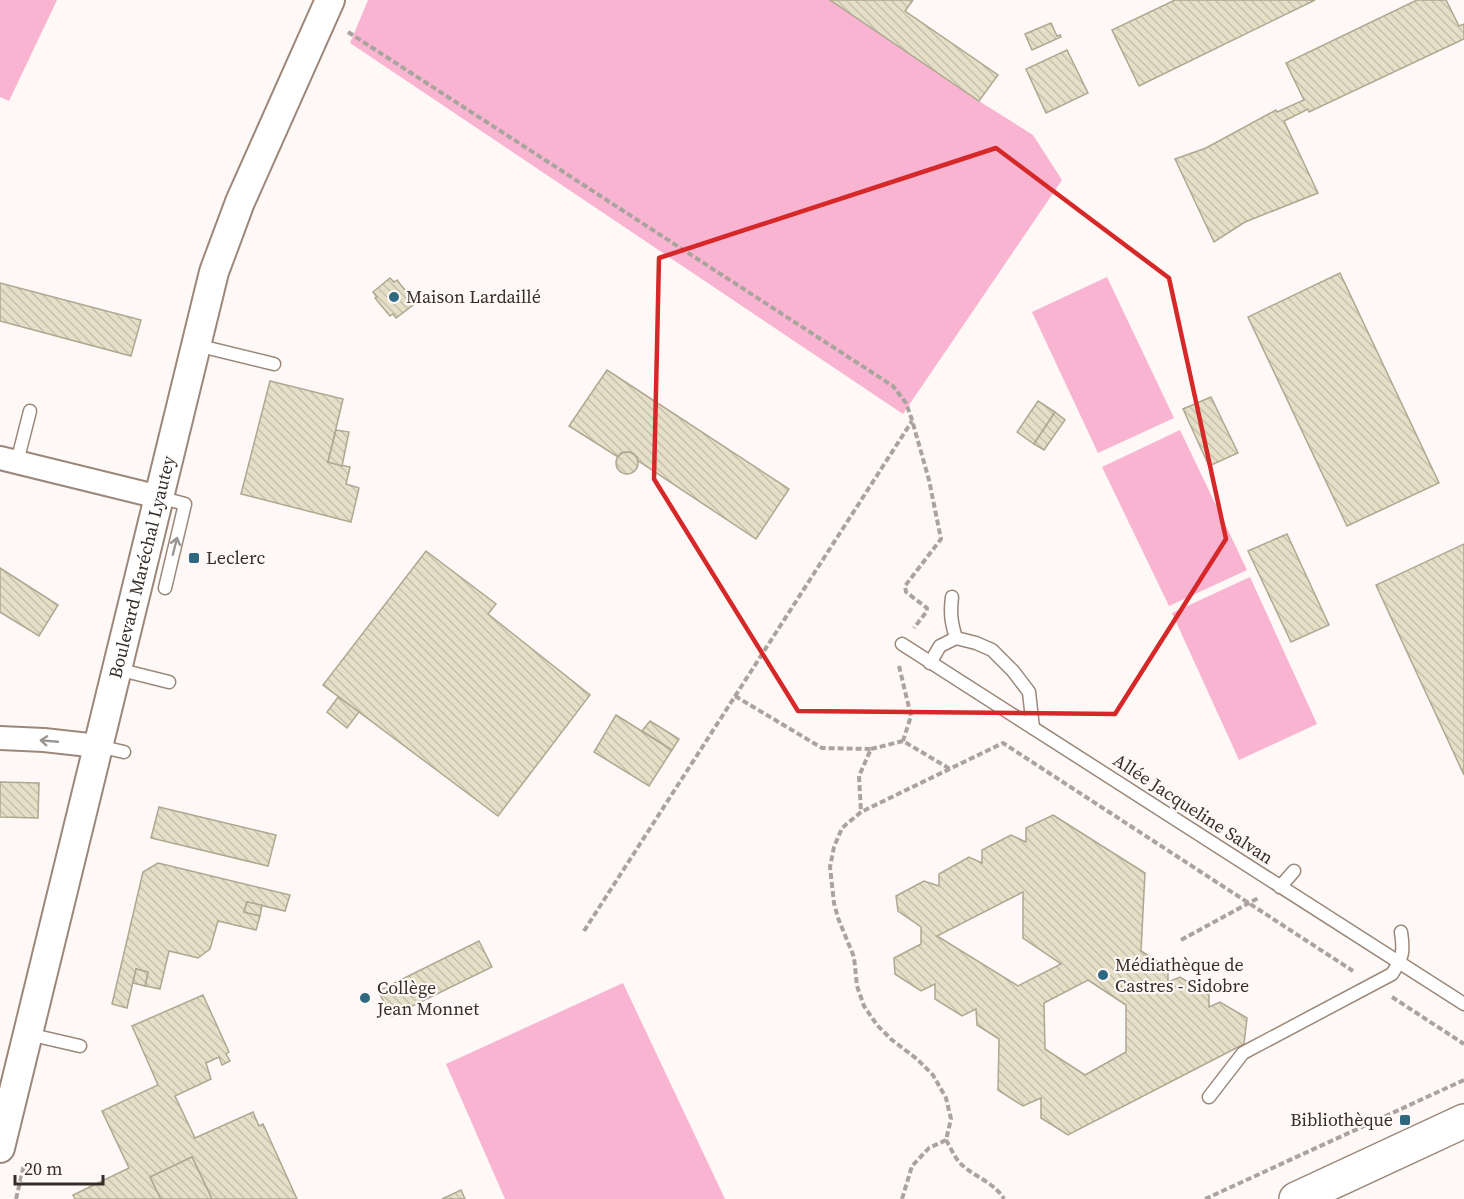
<svg xmlns="http://www.w3.org/2000/svg" width="1464" height="1199" viewBox="0 0 1464 1199" font-family="'Source Serif 4',serif">
<style>
.grass{fill:#f9b4d1}
.building{fill:url(#building-back-hatch);stroke:#aea791;stroke-width:1.5;fill-rule:evenodd}
.lines{fill:none;stroke-linecap:round;stroke-linejoin:round}
.service-casing{stroke:#9c887a;stroke-width:15}
.minor-casing{stroke:#9c887a;stroke-width:26}
.tertiary-casing{stroke:#9c887a;stroke-width:32}
.secondary-casing{stroke:#9c887a;stroke-width:36}
.path{stroke:#aaa49f;stroke-width:4;stroke-dasharray:6 3;stroke-linecap:butt}
.service{stroke:#fff;stroke-width:12}
.minor{stroke:#fff;stroke-width:22}
.tertiary{stroke:#fff;stroke-width:28}
.secondary{stroke:#fff;stroke-width:33}
.oneway{stroke:#9a9693}
.marked{fill:none;stroke:#d62828;stroke-width:4.5;stroke-linejoin:round}
.poi-dot{fill:#2f6881;stroke:#fef9f6;stroke-width:2}
.labels{text-anchor:middle;stroke-width:4.5;stroke-linejoin:round;paint-order:stroke}
.poi-label{font-size:18px;fill:#352d27;stroke:#fef9f6;text-anchor:start}
.street-label{font-size:18px;fill:#352d27;stroke:#fef9f6}
</style>
<defs>
<pattern id="building-back-hatch" width="6" height="6" patternUnits="userSpaceOnUse" patternTransform="scale(1.5)"><rect width="6" height="6" fill="#e6dfc8"/><path d="M-1 5l2 2M0 0l6 6M5-1l2 2" fill="none" stroke="#c6c0ac"/></pattern>
</defs>
<rect width="100%" height="100%" fill="#fef9f6"/>
<g class="grass">
<path d="M 0,0 L 57,0 L 9,101 L 0,97 Z"/>
<path d="M 368,0 L 830,0 L 979,101 L 1033,135 L 1062,180 L 903,414 L 350,43 Z"/>
<path d="M 1107,277 L 1174,418 L 1098,453 L 1032,312 Z"/>
<path d="M 1180,430 L 1247,570 L 1169,606 L 1102,467 Z"/>
<path d="M 1250,577 L 1317,724 L 1239,760 L 1172,613 Z"/>
<path d="M 623,983 L 725,1199 L 505,1199 L 446,1064 Z"/>
</g>
<g class="building">
<path d="M 830,0 L 913,0 L 905,11 L 998,75 L 979,101 Z"/>
<path d="M 1175,0 L 1315,0 L 1139,86 L 1112,30 Z"/>
<path d="M 1417,0 L 1446,0 L 1459,26 L 1464,24 L 1464,39 L 1309,112 L 1308,109 L 1284,121 L 1318,193 L 1245,222 L 1214,242 L 1175,159 L 1206,148 L 1276,110 L 1277,112 L 1304,100 L 1286,63 Z"/>
<path d="M 1051,23 L 1057,36 L 1060,35 L 1061,37 L 1032,50 L 1025,34 Z"/>
<path d="M 1067,50 L 1088,93 L 1046,113 L 1026,69 Z"/>
<path d="M 1340,273 L 1439,483 L 1347,526 L 1248,317 Z"/>
<path d="M 390,278 L 394,282 L 397,280 L 412,299 L 409,300 L 413,305 L 396,318 L 393,314 L 390,316 L 375,298 L 377,297 L 373,292 Z"/>
<path d="M 0,283 L 141,320 L 131,356 L 0,321 Z"/>
<path d="M 607,370 L 789,489 L 756,539 L 637,460 L 637,457 L 630,452 L 621,453 L 618,457 L 569,426 Z"/>
<path d="M 270,381 L 343,399 L 328,462 L 350,467 L 346,484 L 359,488 L 351,522 L 241,494 Z"/>
<path d="M 1211,397 L 1238,453 L 1209,466 L 1183,409 Z"/>
<path d="M 1038,401 L 1055,412 L 1034,444 L 1017,432 Z"/>
<path d="M 1055,412 L 1065,420 L 1044,450 L 1034,444 Z"/>
<path d="M 336,430 L 349,432 L 342,466 L 328,462 Z"/>
<circle cx="627" cy="463" r="11"/>
<path d="M 1287,534 L 1329,625 L 1291,642 L 1248,551 Z"/>
<path d="M 1464,544 L 1464,775 L 1376,585 Z"/>
<path d="M 426,551 L 496,604 L 488,614 L 590,695 L 498,816 L 323,685 Z"/>
<path d="M 0,568 L 58,605 L 39,636 L 0,612 Z"/>
<path d="M 338,697 L 359,712 L 347,728 L 327,712 Z"/>
<path d="M 616,715 L 672,750 L 649,786 L 594,752 Z"/>
<path d="M 650,721 L 679,739 L 672,750 L 642,731 Z"/>
<path d="M 0,782 L 39,783 L 38,818 L 0,817 Z"/>
<path d="M 159,807 L 276,835 L 268,866 L 151,838 Z"/>
<path d="M 1053,815 L 1145,873 L 1141,951 L 1168,968 L 1168,982 L 1180,977 L 1209,995 L 1209,1007 L 1220,1002 L 1247,1018 L 1244,1044 L 1068,1135 L 1041,1118 L 1041,1098 L 1023,1106 L 998,1090 L 999,1039 L 977,1025 L 976,1009 L 962,1016 L 935,999 L 935,984 L 921,991 L 895,974 L 894,958 L 921,944 L 921,927 L 898,911 L 896,896 L 924,881 L 939,886 L 939,874 L 969,857 L 982,863 L 982,850 L 1011,835 L 1026,842 L 1026,828 ZM 1023,892 L 1023,938 L 1061,964 L 1018,986 L 937,936 ZM 1088,980 L 1126,1005 L 1126,1052 L 1085,1075 L 1045,1049 L 1044,1003 Z"/>
<path d="M 158,863 L 290,895 L 285,911 L 247,902 L 244,912 L 260,916 L 256,930 L 218,921 L 210,949 L 198,958 L 169,951 L 160,989 L 145,986 L 148,972 L 136,969 L 127,1008 L 112,1004 L 143,872 Z"/>
<path d="M 247,902 L 262,905 L 260,916 L 244,912 Z"/>
<path d="M 479,941 L 492,967 L 392,1016 L 378,991 Z"/>
<path d="M 136,969 L 148,972 L 145,986 L 133,983 Z"/>
<path d="M 203,995 L 229,1052 L 226,1054 L 230,1061 L 222,1065 L 219,1057 L 206,1063 L 211,1079 L 175,1096 L 195,1138 L 253,1112 L 259,1126 L 263,1124 L 297,1199 L 212,1199 L 192,1157 L 150,1177 L 161,1199 L 75,1199 L 73,1195 L 129,1168 L 102,1111 L 158,1085 L 132,1026 Z"/>
<path d="M 192,1157 L 212,1199 L 161,1199 L 150,1177 Z"/>
<path d="M 461,1190 L 465,1199 L 442,1199 Z"/>
</g>
<g class="lines">
<g class="service-casing">
<g id="service">
<path d="M 196,345 L 274,364"/>
<path d="M 17,462 L 30,411"/>
<path d="M 159,497 L 185,504 L 165,588"/>
<path d="M 952,597 C 950,613 951,622 956,638"/>
<path d="M 902,644 L 1464,1004"/>
<path d="M 930,663 L 940,646 L 956,638 L 976,643 L 992,650 L 1013,671 L 1029,692 L 1033,728"/>
<path d="M 117,669 L 169,682"/>
<path d="M 98,746 L 124,752"/>
<path d="M 1280,887 L 1294,871"/>
<path d="M 28,1034 L 80,1046"/>
<path d="M 1209,1097 L 1243,1053 L 1392,974 C 1403,957 1404,952 1401,932"/>
</g>
</g>
<g class="minor-casing">
<g id="minor">
<path d="M 0,458 L 159,497"/>
<path d="M 0,738 L 44,740 L 98,746"/>
</g>
</g>
<g class="tertiary-casing">
<g id="tertiary">
<path id="s1" d="M 0,1148 L 214,272 L 240,202 L 330,0"/>
</g>
</g>
<g class="secondary-casing">
<path id="secondary" d="M 1296,1199 L 1464,1121"/>
</g>
<g class="path">
<path d="M 348,32 L 893,386 L 906,403 L 912,420 L 929,480 L 941,539 L 905,586 L 906,592 L 927,608 L 927,611 L 914,628"/>
<path d="M 899,666 L 911,716 L 903,741"/>
<path d="M 735,696 L 822,748 L 871,749 L 859,776 L 861,812"/>
<path d="M 871,749 L 903,741 L 950,769"/>
<path d="M 584,931 L 912,421"/>
<path d="M 1181,940 L 1260,897"/>
<path d="M 1392,997 L 1464,1044"/>
<path d="M 946,1140 C 951,1148 955,1159 962,1165 C 975,1177 995,1183 1004,1199"/>
<path d="M 16,1199 L 24,1165"/>
<path d="M 902,1199 L 912,1166 L 929,1148 L 946,1140 L 951,1119 L 946,1098 L 933,1075 L 917,1059 L 892,1040 L 877,1025 L 864,1006 L 857,986 L 854,957 L 838,918 L 834,903 L 830,867 L 834,847 L 842,828 L 861,812 L 1003,743 L 1353,971"/>
<path d="M 1205,1199 L 1464,1080"/>
</g>
<use href="#service" class="service"/>
<use href="#minor" class="minor"/>
<use href="#tertiary" class="tertiary"/>
<use href="#secondary" class="secondary"/>
</g>
<defs><path id="oneway-shaft" d="M-6 0H5M1.5-3L5.5 0L1.5 3" fill="none" stroke-width="1.6" stroke-linecap="round" stroke-linejoin="round" transform="scale(1.5)"/></defs>
<g class="oneway">
<use href="#oneway-shaft" transform="translate(175 546) rotate(-76)"/>
<use href="#oneway-shaft" transform="translate(49 741) rotate(-175)"/>
</g>
<path class="marked" d="M 996,148 L 1169,278 L 1226,539 L 1115,714 L 798,711 L 654,479 L 659,258 Z"/>
<g class="poi-dot">
<circle cx="394" cy="297" r="6"/>
<rect x="188" y="552" width="12" height="12" rx="3"/>
<circle cx="1103" cy="975" r="6"/>
<circle cx="365" cy="998" r="6"/>
<rect x="1399" y="1114" width="12" height="12" rx="3"/>
</g>
<g class="labels">
<g class="poi-label">
<text x="406" y="303">Maison Lardaillé</text>
<text x="206" y="564">Leclerc</text>
<text x="1115" y="971">Médiathèque de<tspan x="1115" dy="21">Castres - Sidobre</tspan></text>
<text x="377" y="994">Collège<tspan x="377" dy="21">Jean Monnet</tspan></text>
<text x="1393" y="1126" text-anchor="end">Bibliothèque</text>
</g>
<g class="street-label">
<text dy="6" stroke="none"><textPath href="#s1" startOffset="598">Boulevard Maréchal Lyautey</textPath></text>
<text transform="translate(1193 809) rotate(33)" y="6">Allée Jacqueline Salvan</text>
</g>
</g>
<path d="M15 1175v9h88v-9" fill="none" stroke="#352d27" stroke-width="3"/>
<text x="24" y="1175" font-size="18" fill="#352d27" stroke="#fef9f6" stroke-width="4.5" paint-order="stroke">20 m</text>
</svg>
